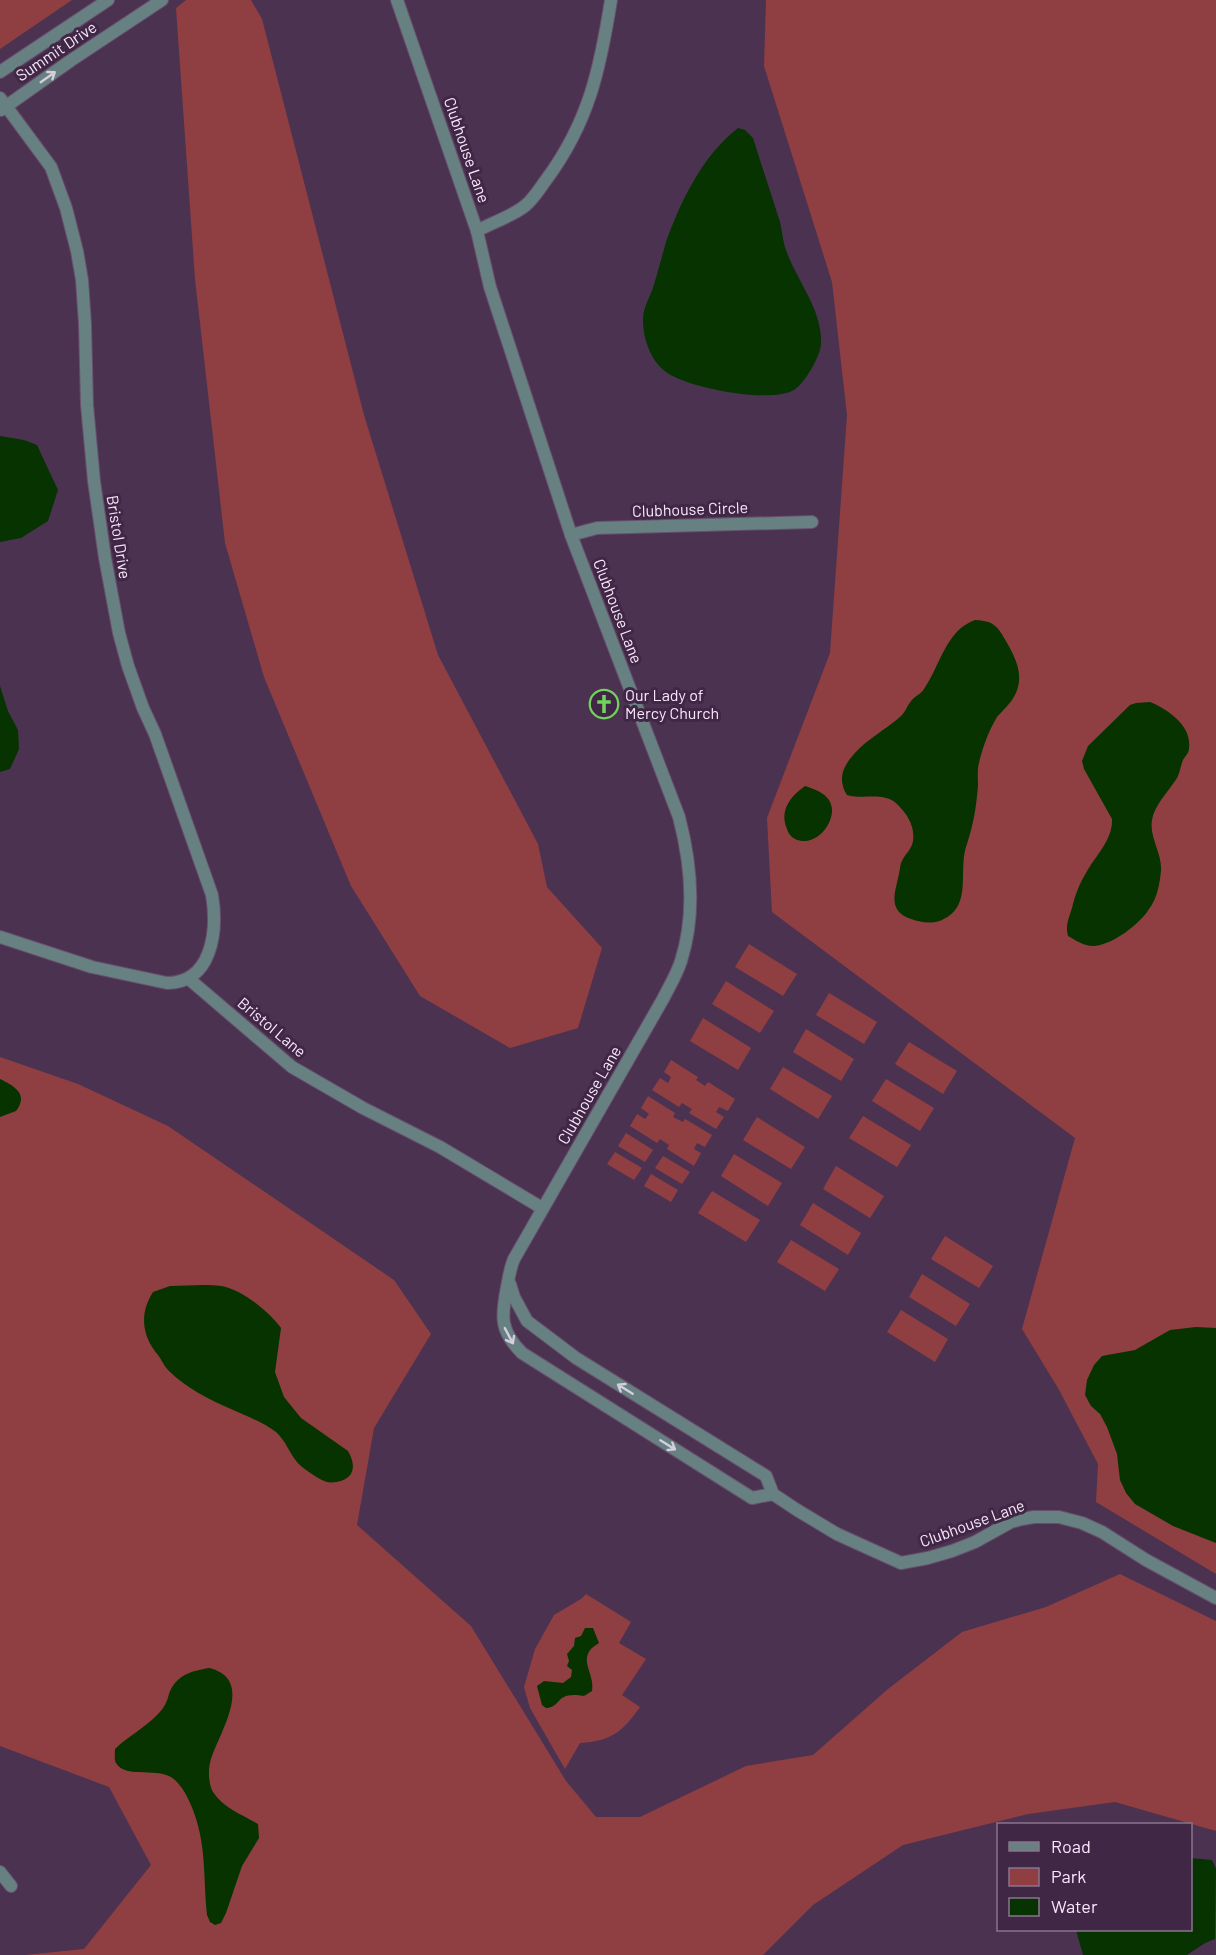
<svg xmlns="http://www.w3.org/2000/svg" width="1216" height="1955" viewBox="0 0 1216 1955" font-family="Barlow,sans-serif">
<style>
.green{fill:#8f3f41}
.water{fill:#063300}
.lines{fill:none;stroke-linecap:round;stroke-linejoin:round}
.street-casing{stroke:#684f6c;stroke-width:14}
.street{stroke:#678081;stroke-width:12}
.oneway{stroke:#d4cedd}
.labels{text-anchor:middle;stroke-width:6;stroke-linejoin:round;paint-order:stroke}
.street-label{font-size:16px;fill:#f9e8fc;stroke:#412746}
.poi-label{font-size:16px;fill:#f9e8fc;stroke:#412746;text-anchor:start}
</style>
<rect width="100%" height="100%" fill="#4c3251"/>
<g class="green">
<path d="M 0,0 L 72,0 L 0,49 Z"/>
<path d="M 186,0 L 251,0 L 262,19 L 364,415 L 438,655 L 538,844 L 547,887 L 602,948 L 578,1028 L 510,1048 L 420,996 L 351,886 L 264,677 L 225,543 L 195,279 L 176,8 Z"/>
<path d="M 766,0 L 1216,0 L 1216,1574 L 1096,1502 L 1098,1464 L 1058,1388 L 1022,1329 L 1075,1138 L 772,912 L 767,818 L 830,653 L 847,415 L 832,282 L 764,66 Z"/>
<path d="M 749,944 L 797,974 L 783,996 L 735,967 Z"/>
<path d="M 726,981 L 774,1011 L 760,1033 L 712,1004 Z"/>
<path d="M 829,993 L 877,1022 L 864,1044 L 816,1015 Z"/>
<path d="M 703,1018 L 751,1048 L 738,1070 L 690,1041 Z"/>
<path d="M 806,1029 L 854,1059 L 841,1081 L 793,1052 Z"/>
<path d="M 909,1042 L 957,1071 L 943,1094 L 895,1064 Z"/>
<path d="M 0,1057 L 78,1084 L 168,1126 L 394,1280 L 431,1334 L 374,1428 L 357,1525 L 471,1626 L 566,1781 L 596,1817 L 640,1817 L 746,1766 L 813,1755 L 888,1689 L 962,1632 L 1046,1607 L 1120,1574 L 1216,1621 L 1216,1831 L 1115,1802 L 1028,1814 L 903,1845 L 813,1905 L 763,1955 L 25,1955 L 84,1949 L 151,1865 L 109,1787 L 0,1746 Z"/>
<path d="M 671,1060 L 698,1077 L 696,1080 L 705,1086 L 708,1082 L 735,1099 L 728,1111 L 719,1107 L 716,1112 L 724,1117 L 716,1129 L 689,1113 L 692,1109 L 682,1103 L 679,1107 L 652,1090 L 660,1078 L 668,1083 L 671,1077 L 664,1072 Z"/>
<path d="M 783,1067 L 832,1096 L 818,1119 L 770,1089 Z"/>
<path d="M 886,1079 L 934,1108 L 920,1131 L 872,1101 Z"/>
<path d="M 648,1096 L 675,1113 L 673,1117 L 683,1122 L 685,1119 L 712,1135 L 705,1147 L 697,1143 L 694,1149 L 701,1153 L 694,1166 L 667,1149 L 669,1145 L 660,1139 L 657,1143 L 630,1126 L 637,1114 L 645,1119 L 649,1114 L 641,1108 Z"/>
<path d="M 863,1116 L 911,1145 L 897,1167 L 849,1138 Z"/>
<path d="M 757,1117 L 805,1147 L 791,1169 L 743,1140 Z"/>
<path d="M 626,1133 L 653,1150 L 645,1162 L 618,1146 Z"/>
<path d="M 615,1152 L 642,1168 L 634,1180 L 607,1164 Z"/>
<path d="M 734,1154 L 782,1183 L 768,1206 L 721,1176 Z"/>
<path d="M 663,1156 L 690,1172 L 682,1184 L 655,1168 Z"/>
<path d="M 836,1166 L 884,1196 L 870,1218 L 823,1189 Z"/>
<path d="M 651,1174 L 678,1190 L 671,1202 L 644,1186 Z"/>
<path d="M 712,1191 L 760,1220 L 746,1242 L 698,1213 Z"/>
<path d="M 813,1203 L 861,1233 L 848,1255 L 800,1225 Z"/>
<path d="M 945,1236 L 993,1266 L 979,1288 L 931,1259 Z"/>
<path d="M 791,1240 L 839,1269 L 825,1291 L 777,1262 Z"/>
<path d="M 922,1274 L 970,1304 L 956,1326 L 909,1297 Z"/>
<path d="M 901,1310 L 948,1339 L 935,1362 L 887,1332 Z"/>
<path d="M 586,1594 L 631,1622 L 619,1643 L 646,1659 L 622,1695 L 640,1707 C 622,1732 612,1741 580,1743 L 565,1769 L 530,1708 L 524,1687 L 535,1649 L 554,1615 L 581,1599 Z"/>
</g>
<g class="water">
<path d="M 738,128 L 745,130 L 753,138 C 761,164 770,190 778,216 C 782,226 782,237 785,247 C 795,279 823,309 821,344 C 820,357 805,383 794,390 C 770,404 687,388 666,372 C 651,361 643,339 643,320 C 643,305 652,295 655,281 C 659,268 662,256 666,242 C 681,201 702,156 738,128 Z"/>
<path d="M 0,436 L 24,440 L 37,445 L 58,490 L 48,521 L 21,538 L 0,542 Z"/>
<path d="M 975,620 C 993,621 997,625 1006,641 C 1017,660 1026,679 1012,700 C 1008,706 1002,711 997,717 C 989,730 982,749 979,763 C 977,770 978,779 978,786 C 976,808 974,822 967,844 C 957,870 974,906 942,920 C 932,924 922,923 911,919 C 887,911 895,893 899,874 C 900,870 900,864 902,861 C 905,854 912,849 913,841 C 915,827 908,815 898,805 C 885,791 865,800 847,795 C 841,786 840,775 846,765 C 859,743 883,732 901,716 C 906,711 907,706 911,701 C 915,696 921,694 924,689 C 940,666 946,630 975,620 Z"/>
<path d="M 0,686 L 8,711 L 18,730 L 19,749 L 10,769 L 0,772 Z"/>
<path d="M 1150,702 C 1167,709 1192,725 1189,748 C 1189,753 1186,755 1183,760 C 1180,767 1180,775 1175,781 C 1167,793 1154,806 1152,820 C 1149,837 1162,853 1161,870 C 1160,883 1157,899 1149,909 C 1140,924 1111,946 1093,946 C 1084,946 1075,940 1068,936 C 1065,926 1069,918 1072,908 C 1075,896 1079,884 1086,873 C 1095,856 1113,840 1112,819 L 1084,769 L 1082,761 L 1088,746 L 1130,705 L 1136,703 Z"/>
<path d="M 805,786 C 817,790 831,795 832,809 C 833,826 814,848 795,839 C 791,837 788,833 787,829 C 779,810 791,796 805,786 Z"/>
<path d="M 0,1079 C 14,1086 29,1094 16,1111 L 0,1117 Z"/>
<path d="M 170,1286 C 186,1286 205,1284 221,1286 C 242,1289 269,1312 281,1328 L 275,1372 L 284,1397 L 301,1418 L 348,1451 C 355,1463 356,1476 341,1481 C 337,1482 331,1483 327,1482 C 320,1480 302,1468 297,1462 C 289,1452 285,1440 276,1432 C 263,1422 246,1416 231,1409 C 208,1399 186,1388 168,1370 C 164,1366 162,1360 158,1355 C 142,1336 139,1314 153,1292 Z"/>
<path d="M 1196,1327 L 1216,1328 L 1216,1543 L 1173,1526 L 1135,1504 L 1126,1493 L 1120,1480 L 1117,1454 L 1107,1427 L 1100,1414 L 1091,1406 L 1085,1395 L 1087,1380 L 1094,1365 L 1102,1356 L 1135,1350 L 1170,1330 Z"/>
<path d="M 585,1628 L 593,1628 L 599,1643 C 574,1657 596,1673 592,1691 L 584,1696 C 554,1691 563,1707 546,1708 L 542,1705 L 537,1686 L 544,1681 L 563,1683 L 571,1677 L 572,1670 L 567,1666 L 569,1661 L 567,1654 L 574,1646 L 575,1638 L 581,1636 Z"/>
<path d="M 209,1668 C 256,1679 219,1733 211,1759 C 208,1768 208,1783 213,1792 C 223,1808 243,1815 258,1824 L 259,1838 L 242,1866 L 226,1913 L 221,1923 L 215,1925 L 210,1922 L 207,1915 C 203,1875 207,1843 191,1805 C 187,1796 183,1788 176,1781 C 161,1765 126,1780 116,1763 C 114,1760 115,1753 115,1749 C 128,1736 145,1728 158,1714 C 164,1708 167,1702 169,1694 C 176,1675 191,1671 209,1668 Z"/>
<path d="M 1191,1858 L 1212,1860 L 1216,1869 L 1215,1939 L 1205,1943 L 1187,1955 L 1083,1955 L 1076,1930 L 1190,1930 Z"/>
</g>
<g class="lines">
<g class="street-casing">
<g id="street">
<path d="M 397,0 L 477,231 L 490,287 L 571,535 L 679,817 C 691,863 696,914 681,961 C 677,974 669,987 663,999 L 514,1259 C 510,1268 509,1277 507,1287 C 501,1317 500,1331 522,1353 L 752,1498 L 773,1494"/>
<path d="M 0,72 L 108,0"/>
<path d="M 0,98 L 51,167 L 66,208 L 77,251 L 82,280 L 85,324 L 87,405 L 94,481 L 105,558 L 119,633 L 128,666 L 143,708 L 155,734 L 212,895 C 218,931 212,983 167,983 L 92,967 L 0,937"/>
<path d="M 1,110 L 70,61 L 162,0"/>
<path d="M 477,231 C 491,223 515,215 526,205 C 534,198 540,188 546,180 C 589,122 600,69 611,0"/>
<path d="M 571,535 L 597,528 L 812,522"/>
<path d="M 189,979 L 292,1067 L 363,1108 L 440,1147 L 542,1208"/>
<path d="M 510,1284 L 514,1297 L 527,1321 L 576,1358 L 766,1476 L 773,1494 L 797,1510 L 837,1534 L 901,1563 L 928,1558 L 952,1551 L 975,1542 L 1011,1522 L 1022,1519 L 1034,1517 L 1059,1517 L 1082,1523 L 1102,1532 L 1146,1560 L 1216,1598"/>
<path d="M 0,1872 L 11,1886"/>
</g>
</g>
<use href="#street" class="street"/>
</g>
<defs><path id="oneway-shaft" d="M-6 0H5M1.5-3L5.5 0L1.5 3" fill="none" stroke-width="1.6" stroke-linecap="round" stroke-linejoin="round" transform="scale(1.5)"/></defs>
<g class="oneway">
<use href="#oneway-shaft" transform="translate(48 77) rotate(-35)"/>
<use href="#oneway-shaft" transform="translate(509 1336) rotate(62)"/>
<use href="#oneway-shaft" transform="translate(625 1389) rotate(-148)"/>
<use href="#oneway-shaft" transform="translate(668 1445) rotate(32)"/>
</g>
<defs>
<g id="church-ring" transform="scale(1.5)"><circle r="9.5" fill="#412746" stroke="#71d35e" stroke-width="1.5"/><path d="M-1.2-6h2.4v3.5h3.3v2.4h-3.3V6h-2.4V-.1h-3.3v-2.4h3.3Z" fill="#71d35e"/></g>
</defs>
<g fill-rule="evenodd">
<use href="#church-ring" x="604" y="704"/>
</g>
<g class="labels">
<g class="street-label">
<text transform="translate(56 51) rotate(-34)" y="6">Summit Drive</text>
<text transform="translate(467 150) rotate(71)" y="6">Clubhouse Lane</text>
<text transform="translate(690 509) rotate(-2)" y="6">Clubhouse Circle</text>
<text transform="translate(119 537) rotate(81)" y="6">Bristol Drive</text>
<text transform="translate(618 611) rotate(69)" y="6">Clubhouse Lane</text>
<text transform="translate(272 1027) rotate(40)" y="6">Bristol Lane</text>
<text transform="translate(589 1095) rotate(-60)" y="6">Clubhouse Lane</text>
<text transform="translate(972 1523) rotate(-20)" y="6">Clubhouse Lane</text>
</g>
<g class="poi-label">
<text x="625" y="701">Our Lady of<tspan x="625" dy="18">Mercy Church</tspan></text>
</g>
</g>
<rect x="997" y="1823" width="195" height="108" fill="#412746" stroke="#8b748f" stroke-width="1.5"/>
<rect x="1009" y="1842" width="30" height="9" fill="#678081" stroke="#8b748f" stroke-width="1.5"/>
<text x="1051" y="1853" font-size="18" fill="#f9e8fc">Road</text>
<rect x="1009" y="1868" width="30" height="18" fill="#8f3f41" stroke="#8b748f" stroke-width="1.5"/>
<text x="1051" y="1883" font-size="18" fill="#f9e8fc">Park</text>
<rect x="1009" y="1898" width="30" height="18" fill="#063300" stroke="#8b748f" stroke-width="1.5"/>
<text x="1051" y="1913" font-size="18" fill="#f9e8fc">Water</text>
</svg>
